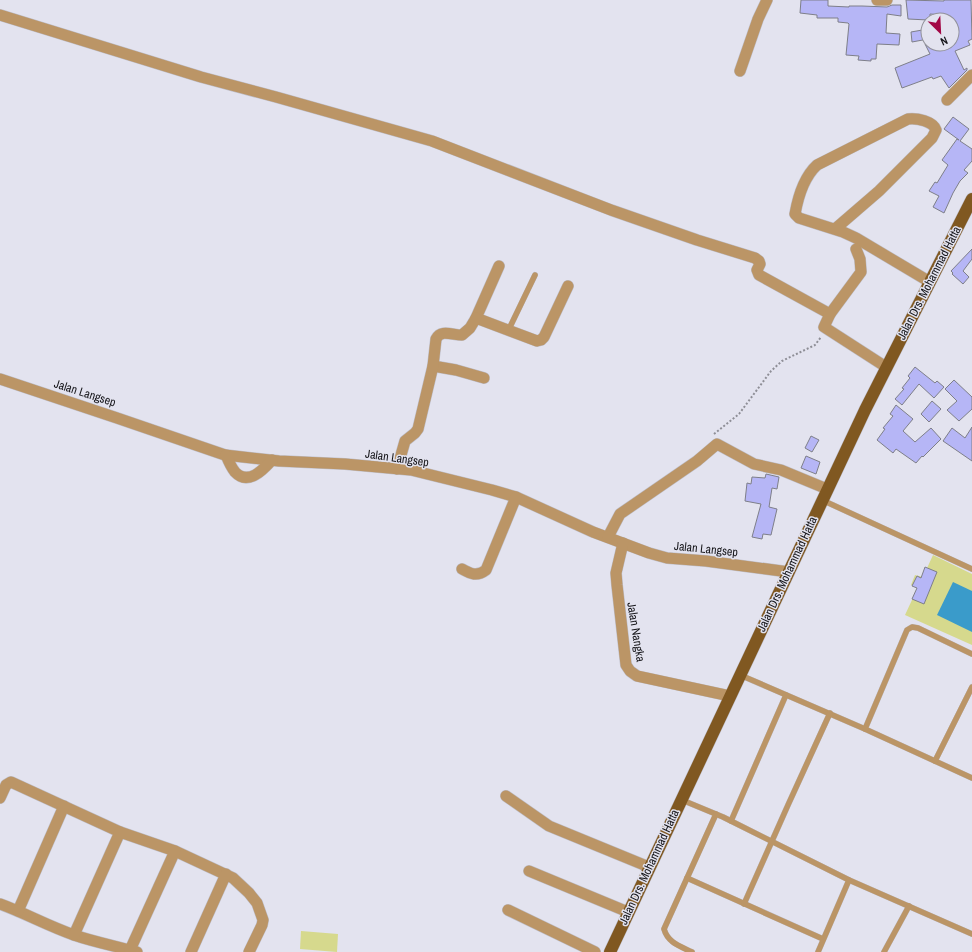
<svg xmlns="http://www.w3.org/2000/svg" width="972" height="952" viewBox="0 0 972 952" font-family="'Archivo Narrow',sans-serif">
<style>
.green{fill:#d6d98d}
.water{fill:#3a9bca}
.building{fill:#b6b6f6;stroke:#7e7f89}
.lines{fill:none;stroke-linecap:round;stroke-linejoin:round}
.lane-casing{stroke:#bebec8;stroke-width:6}
.street-casing{stroke:#bebec8;stroke-width:12}
.primary-casing{stroke:#bebec8;stroke-width:13}
.path{stroke:#8e8e96;stroke-width:2;stroke-dasharray:2 2;stroke-linecap:butt}
.lane{stroke:#bb9566;stroke-width:5.5}
.street{stroke:#bb9566;stroke-width:11}
.primary{stroke:#805821;stroke-width:12}
.labels{text-anchor:middle;stroke-width:3;stroke-linejoin:round;paint-order:stroke}
.street-label{font-size:12px;fill:#151519;stroke:#e3e3ef}
</style>
<rect width="100%" height="100%" fill="#e3e3ef"/>
<g class="green">
<path d="M 933,555 L 972,574 L 972,645 L 905,615 L 918,587 L 911,585 L 915,575 L 923,577 Z"/>
<path d="M 301,931 L 338,934 L 337,952 L 300,949 Z"/>
</g>
<path class="water" d="M 953,582 L 972,591 L 972,632 L 937,615 Z"/>
<g class="building">
<path d="M 801,0 L 828,0 L 828,6 L 849,7 L 849,6 L 862,6 L 887,7 L 892,5 L 901,5 L 901,16 L 887,14 L 886,33 L 900,34 L 899,45 L 877,44 L 876,59 L 871,59 L 871,61 L 858,60 L 859,56 L 846,55 L 849,24 L 848,23 L 838,22 L 838,18 L 817,18 L 817,15 L 800,13 Z"/>
<path d="M 906,0 L 944,1 L 944,0 L 971,0 L 972,39 L 968,41 L 970,45 L 955,51 L 964,70 L 967,68 L 967,70 L 949,88 L 941,76 L 933,79 L 932,77 L 902,88 L 895,68 L 930,54 L 925,44 L 952,44 L 952,25 L 954,24 L 952,20 L 945,20 L 945,15 L 930,14 L 930,20 L 928,20 L 908,19 Z"/>
<path d="M 928,29 L 928,39 L 912,42 L 911,32 Z"/>
<path d="M 953,117 L 969,129 L 960,141 L 972,149 L 972,161 L 964,170 L 968,173 L 960,181 L 953,193 L 944,213 L 933,207 L 939,196 L 929,191 L 935,182 L 937,183 L 948,165 L 942,160 L 957,139 L 959,140 L 944,129 Z"/>
<path d="M 972,249 L 972,259 L 963,271 L 969,277 L 963,284 L 952,274 L 953,273 L 951,271 Z"/>
<path d="M 915,367 L 935,383 L 937,381 L 944,387 L 934,398 L 919,384 L 902,405 L 895,399 L 904,389 L 902,388 L 910,378 L 908,376 Z"/>
<path d="M 954,380 L 972,397 L 972,409 L 959,421 L 947,410 L 957,401 L 945,389 Z"/>
<path d="M 932,401 L 941,409 L 929,422 L 921,414 Z"/>
<path d="M 896,405 L 913,419 L 903,431 L 915,442 L 931,428 L 941,439 L 923,457 L 922,456 L 916,463 L 896,449 L 893,453 L 877,440 L 885,429 L 883,428 L 893,416 L 890,414 Z"/>
<path d="M 972,427 L 972,461 L 943,441 L 952,428 L 965,438 Z"/>
<path d="M 811,436 L 819,440 L 812,452 L 805,448 Z"/>
<path d="M 806,456 L 820,462 L 816,474 L 801,468 Z"/>
<path d="M 766,474 L 779,477 L 777,489 L 772,488 L 769,507 L 777,509 L 771,535 L 763,534 L 762,539 L 752,537 L 761,504 L 745,501 L 747,483 L 751,484 L 752,477 L 765,478 Z"/>
<path d="M 925,567 L 937,572 L 924,604 L 912,599 L 917,588 L 912,586 L 917,576 L 921,578 Z"/>
</g>
<g class="lines">
<g class="lane-casing">
<g id="lane">
<path d="M 509,329 L 535,275"/>
<path d="M 822,500 L 972,569"/>
<path d="M 740,675 L 865,729 L 972,778"/>
<path d="M 865,729 L 907,630 L 912,627 L 918,628 L 972,654"/>
<path d="M 935,761 L 972,687"/>
<path d="M 682,800 L 723,817 L 849,880 L 972,934"/>
<path d="M 731,821 L 786,695"/>
<path d="M 687,878 L 823,939"/>
<path d="M 744,904 L 788,805 L 830,713"/>
<path d="M 692,952 C 680,946 668,943 664,929 L 716,814"/>
<path d="M 818,952 L 849,880"/>
<path d="M 884,952 L 909,906"/>
</g>
</g>
<g class="street-casing">
<g id="street">
<path d="M 877,0 L 887,0"/>
<path d="M 0,15 L 201,77 L 276,97 L 432,141 L 611,210 L 697,240 L 755,258 L 759,261 L 760,264 L 757,270 L 759,275 L 830,314"/>
<path d="M 740,71 L 758,19 L 767,0"/>
<path d="M 947,100 L 972,75"/>
<path d="M 835,229 L 879,191 L 932,138 L 936,130 C 933,121 917,118 908,119 L 817,165 C 804,177 798,197 795,214 L 799,218 L 843,232 L 856,238 L 930,282"/>
<path d="M 856,249 L 860,259 L 861,272 L 830,314 L 824,327 L 886,367"/>
<path d="M 499,266 L 476,318 L 537,341 L 541,340 L 544,337 L 568,286"/>
<path d="M 433,366 L 456,370 L 484,378"/>
<path d="M 0,379 L 117,418 L 225,455 L 279,461 L 345,464 L 411,470 L 492,490 L 516,497 L 593,532 L 649,553 L 667,558 L 706,561 L 789,572"/>
<path d="M 226,455 C 228,460 231,467 235,472 C 248,486 263,470 272,460"/>
<path d="M 397,469 L 405,441 L 415,433 L 418,429 L 433,366 L 436,339 C 441,329 452,335 462,335 L 470,328 L 476,318"/>
<path d="M 608,537 L 620,514 L 697,461 L 717,444 L 754,464 L 781,470 L 827,489"/>
<path d="M 623,543 L 616,573 L 617,585 L 626,665 L 630,671 L 637,676 L 730,696"/>
<path d="M 462,569 C 471,574 477,577 486,570 L 516,497"/>
<path d="M 506,796 L 549,826 L 649,867"/>
<path d="M 0,798 L 6,785 L 11,782 L 120,832"/>
<path d="M 529,871 L 628,912"/>
<path d="M 0,904 C 25,913 48,926 74,935 C 94,942 116,946 137,952"/>
<path d="M 508,910 L 595,952"/>
<path d="M 18,911 L 64,806"/>
<path d="M 74,935 L 120,832 L 175,851 L 233,878 L 249,893 L 257,903 L 263,920 L 262,925 L 249,952"/>
<path d="M 130,950 L 175,851"/>
<path d="M 191,952 L 226,874"/>
</g>
</g>
<g class="primary-casing">
<path id="primary" d="M 610,952 L 865,410 L 972,199"/>
</g>
<path class="path" d="M 714,434 L 739,414 L 771,371 L 782,361 L 815,345 L 821,337"/>
<use href="#lane" class="lane"/>
<use href="#street" class="street"/>
<use href="#primary" class="primary"/>
</g>
<g class="labels">
<g class="street-label">
<text transform="translate(929 283) rotate(-63)" y="4">Jalan Drs. Mohammad Hatta</text>
<text transform="translate(85 393) rotate(18)" y="4">Jalan Langsep</text>
<text transform="translate(397 458) rotate(8)" y="4">Jalan Langsep</text>
<text transform="translate(706 549) rotate(6)" y="4">Jalan Langsep</text>
<text transform="translate(787 574) rotate(-65)" y="4">Jalan Drs. Mohammad Hatta</text>
<text transform="translate(636 632) rotate(81)" y="4">Jalan Nangka</text>
<text transform="translate(649 867) rotate(-65)" y="4">Jalan Drs. Mohammad Hatta</text>
</g>
</g>
<g transform="translate(940 32) rotate(156)"><circle r="19" fill="#e3e3ef" stroke="#919199"/>
<path d="M0-3L7 15L0 10L-7 15Z" fill="#a20846"/>
<text y="-6" font-size="11" font-weight="bold" text-anchor="middle" fill="#151519">N</text>
</g>
</svg>
